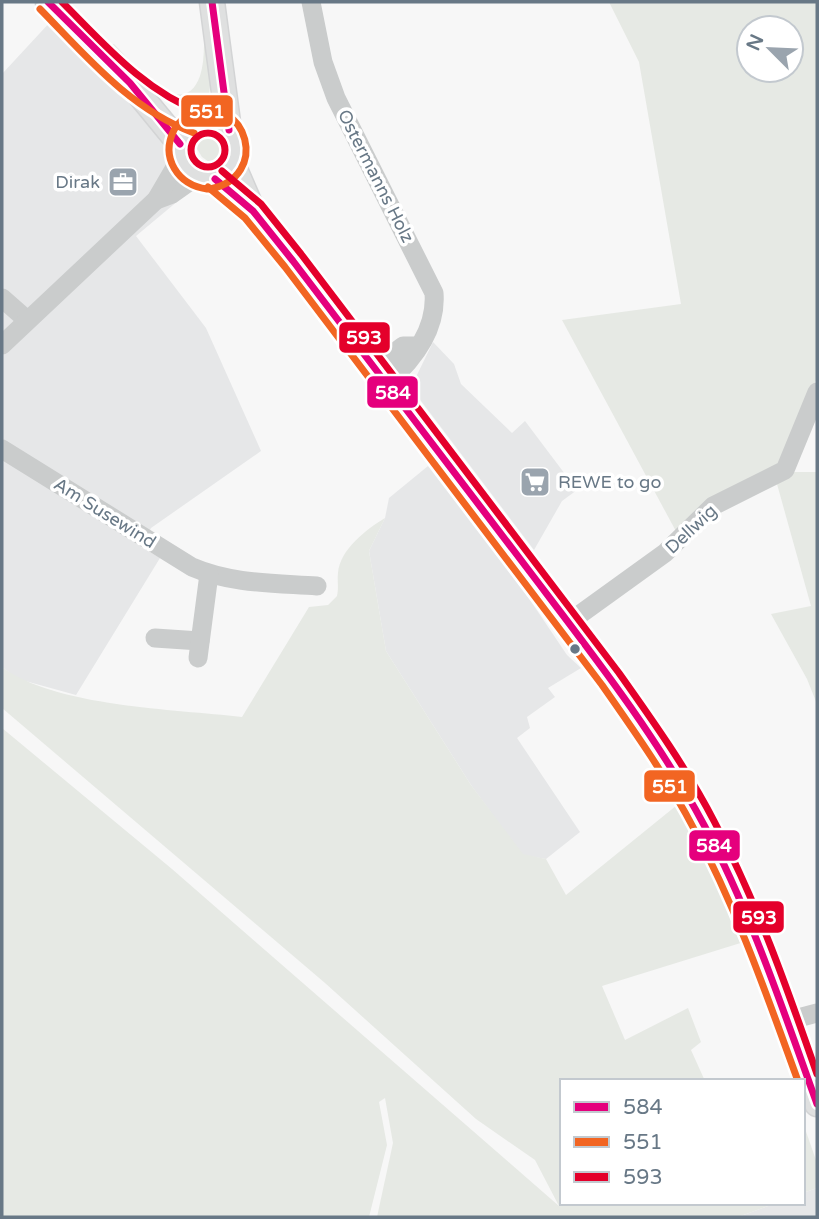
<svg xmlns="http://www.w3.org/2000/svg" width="819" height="1219" viewBox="0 0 819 1219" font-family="'Varela Round',sans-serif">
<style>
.built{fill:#e6e7e8}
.green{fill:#e6e9e4;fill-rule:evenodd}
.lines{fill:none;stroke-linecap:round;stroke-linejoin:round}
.major-casing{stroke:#d3d4d5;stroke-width:27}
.minor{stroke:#cacccc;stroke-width:19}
.major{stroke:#dfe0e0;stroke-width:24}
.bus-1-casing{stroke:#fff;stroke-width:12}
.bus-2-casing{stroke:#fff;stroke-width:12}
.bus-3-casing{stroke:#fff;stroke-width:12}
.bus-1{stroke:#e5007d;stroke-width:7}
.bus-2{stroke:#f26522;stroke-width:7}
.bus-3{stroke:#e4002b;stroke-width:7}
.bus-dot{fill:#687886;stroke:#fff;stroke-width:2.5}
.labels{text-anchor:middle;stroke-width:7;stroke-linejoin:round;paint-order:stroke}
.street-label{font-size:18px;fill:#687886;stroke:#fff}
.poi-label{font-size:18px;fill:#687886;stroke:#fff;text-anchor:end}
.line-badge{stroke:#fff;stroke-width:2.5}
.badge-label{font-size:19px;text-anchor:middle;font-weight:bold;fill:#fff}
</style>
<rect width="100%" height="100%" fill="#f7f7f7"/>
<g class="built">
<path d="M 52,20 L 203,180 L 136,236 L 206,328 L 261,451 L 151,528 L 141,547 L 160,558 L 76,695 L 18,679 L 2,667 L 2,74 Z"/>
<path d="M 433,342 L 454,364 L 461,384 L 512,433 L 525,421 L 577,490 L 562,501 L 534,550 L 415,393 L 416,377 Z"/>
<path d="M 428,466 L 530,600 L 567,655 L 581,668 L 548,688 L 555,697 L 527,717 L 530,728 L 517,738 L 580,832 L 546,859 L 522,855 L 471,785 L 386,651 L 369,551 L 385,518 L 389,498 Z"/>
<path d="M 817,1188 L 817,1217 L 738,1217 L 776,1203 L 803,1203 L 803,1193 Z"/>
</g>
<g class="green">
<path d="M 609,2 L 817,2 L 817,378 L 779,464 L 678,535 L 562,320 L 681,304 L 639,62 ZM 749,28 L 791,28 L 791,70 L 749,70 Z"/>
<path d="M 205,16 L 211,75 L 209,96 C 198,95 185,101 176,100 C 155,97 125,61 111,45 L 114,44 C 130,60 182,126 200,76 C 206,58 203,35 205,16 Z"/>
<path d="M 202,135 L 217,136 L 224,146 L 224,156 L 215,166 L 202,157 L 194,144 Z"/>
<path d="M 790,472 L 817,472 L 817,704 L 807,679 L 771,614 L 811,606 L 777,484 Z"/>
<path d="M 385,518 L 369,551 L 386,651 L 471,785 L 523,854 L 546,859 L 566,895 L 682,801 L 747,941 L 602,986 L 625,1040 L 688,1008 L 701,1042 L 691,1050 L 705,1081 L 562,1081 L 562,1203 L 776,1203 L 738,1217 L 377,1217 L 393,1143 L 385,1098 L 379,1102 L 387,1145 L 369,1217 L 2,1217 L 2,728 L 172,869 L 559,1206 L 535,1160 L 476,1119 L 325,983 L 2,708 L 2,667 C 56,707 174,709 242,717 L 309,607 L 328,605 L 337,596 C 339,587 337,581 338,573 C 340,549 367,529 385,518 Z"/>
<path d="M 803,1123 L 817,1163 L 817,1188 L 803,1193 Z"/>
</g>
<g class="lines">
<g class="major-casing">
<g id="major">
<path d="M 48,2 L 130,83 L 180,144"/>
<path d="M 212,2 L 229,130"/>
<circle cx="208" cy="150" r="29"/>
<path d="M 233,165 L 253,211 L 611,679 C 648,733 686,787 715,846 C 756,929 786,1018 817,1104"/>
</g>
</g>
<g class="minor">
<path d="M 311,2 L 323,62 L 336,98 L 434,293 C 437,330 413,360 387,383"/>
<path d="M 156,200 L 172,194 L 196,177"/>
<path d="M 2,298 L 27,320"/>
<path d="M 2,345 L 156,200 L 180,159"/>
<path d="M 375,367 L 403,346 L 418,346"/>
<path d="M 2,449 L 192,567 C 231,584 275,583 317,586"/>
<path d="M 568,623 L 665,553 L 713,506 L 785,470 L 817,392"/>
<path d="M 155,638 L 200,641"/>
<path d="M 198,658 L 209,574"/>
<path d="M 787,1021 L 817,1013"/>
</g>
<use href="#major" class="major"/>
<g class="bus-1-casing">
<g id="bus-1">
<path d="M 48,2 L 130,83 L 180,144"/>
<path d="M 212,2 L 229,130"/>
<path d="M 215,179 L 253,211 L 293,261 C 371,363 449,466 527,568 C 590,651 655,733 704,825 C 751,913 783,1010 817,1104"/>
</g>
</g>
<g class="bus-2-casing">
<g id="bus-2">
<path d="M 40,9 C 87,57 130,109 194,133"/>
<path d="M 208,187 L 245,218 L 285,267 L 602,685 C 635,732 668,779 694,829 C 737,909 767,996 798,1081"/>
<path d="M 207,189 C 178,185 160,158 174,130 C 178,122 186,116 194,113 C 247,94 271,177 210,189"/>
</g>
</g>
<g class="bus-3-casing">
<g id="bus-3">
<path d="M 62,2 C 105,45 144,91 202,113"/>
<circle cx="208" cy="150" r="17"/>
<path d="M 222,171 L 261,204 L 301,254 L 619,673 C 653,721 687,769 714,821 C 757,902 787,988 817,1074"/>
</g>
</g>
<use href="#bus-1" class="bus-1"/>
<use href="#bus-2" class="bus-2"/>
<use href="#bus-3" class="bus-3"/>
</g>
<defs>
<g id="office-square" transform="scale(1.575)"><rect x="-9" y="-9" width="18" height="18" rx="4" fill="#9aa4ae" stroke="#fff"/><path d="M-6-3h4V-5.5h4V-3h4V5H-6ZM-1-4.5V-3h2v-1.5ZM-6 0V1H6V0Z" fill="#fff"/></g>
<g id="supermarket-square" transform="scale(1.575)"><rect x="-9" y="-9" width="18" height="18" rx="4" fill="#9aa4ae" stroke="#fff"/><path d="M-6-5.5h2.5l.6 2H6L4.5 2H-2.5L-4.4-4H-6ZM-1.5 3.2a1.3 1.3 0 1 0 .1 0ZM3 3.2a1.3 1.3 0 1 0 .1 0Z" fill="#fff"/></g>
</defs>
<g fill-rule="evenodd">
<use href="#office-square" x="123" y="182"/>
<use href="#supermarket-square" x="535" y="482"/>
</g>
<circle class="bus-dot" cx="575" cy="649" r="6"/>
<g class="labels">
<g class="street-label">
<text transform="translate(376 176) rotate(63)" y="6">Ostermanns Holz</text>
<text transform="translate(105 513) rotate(32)" y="6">Am Susewind</text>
<text transform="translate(691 529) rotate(-43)" y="6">Dellwig</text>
</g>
<g class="poi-label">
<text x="100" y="188">Dirak</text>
<text x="558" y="488" text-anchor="start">REWE to go</text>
</g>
</g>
<g class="line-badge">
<rect x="180" y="94" width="54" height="34" rx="7" fill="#f26522"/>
<rect x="338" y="321" width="53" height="33" rx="7" fill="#e4002b"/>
<rect x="366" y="375" width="53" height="34" rx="7" fill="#e5007d"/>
<rect x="643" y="769" width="53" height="34" rx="7" fill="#f26522"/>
<rect x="688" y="829" width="53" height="33" rx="7" fill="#e5007d"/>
<rect x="732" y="900" width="53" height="34" rx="7" fill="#e4002b"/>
</g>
<g class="badge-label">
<text x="207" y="118">551</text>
<text x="364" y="344">593</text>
<text x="393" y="399">584</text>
<text x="670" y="793">551</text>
<text x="714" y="852">584</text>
<text x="759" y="924">593</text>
</g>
<rect width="819" height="1219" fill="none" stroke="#687886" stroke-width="7"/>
<rect x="560" y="1079" width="245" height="126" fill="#ffffff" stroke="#c3c9cf" stroke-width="2"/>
<rect x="574" y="1102" width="35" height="10" fill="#e5007d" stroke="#c3c9cf" stroke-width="2"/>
<text x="623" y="1114" font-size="21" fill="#687886">584</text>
<rect x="574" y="1137" width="35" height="10" fill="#f26522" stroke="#c3c9cf" stroke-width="2"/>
<text x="623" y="1149" font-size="21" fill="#687886">551</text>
<rect x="574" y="1172" width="35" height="10" fill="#e4002b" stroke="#c3c9cf" stroke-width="2"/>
<text x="623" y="1184" font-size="21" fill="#687886">593</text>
<g transform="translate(770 49) rotate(294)"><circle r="33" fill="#ffffff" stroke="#c3c9cf" stroke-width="2"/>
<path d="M0-5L12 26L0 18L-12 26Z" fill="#9aa4ae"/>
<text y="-10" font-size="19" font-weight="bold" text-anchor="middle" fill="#687886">N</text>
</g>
</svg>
